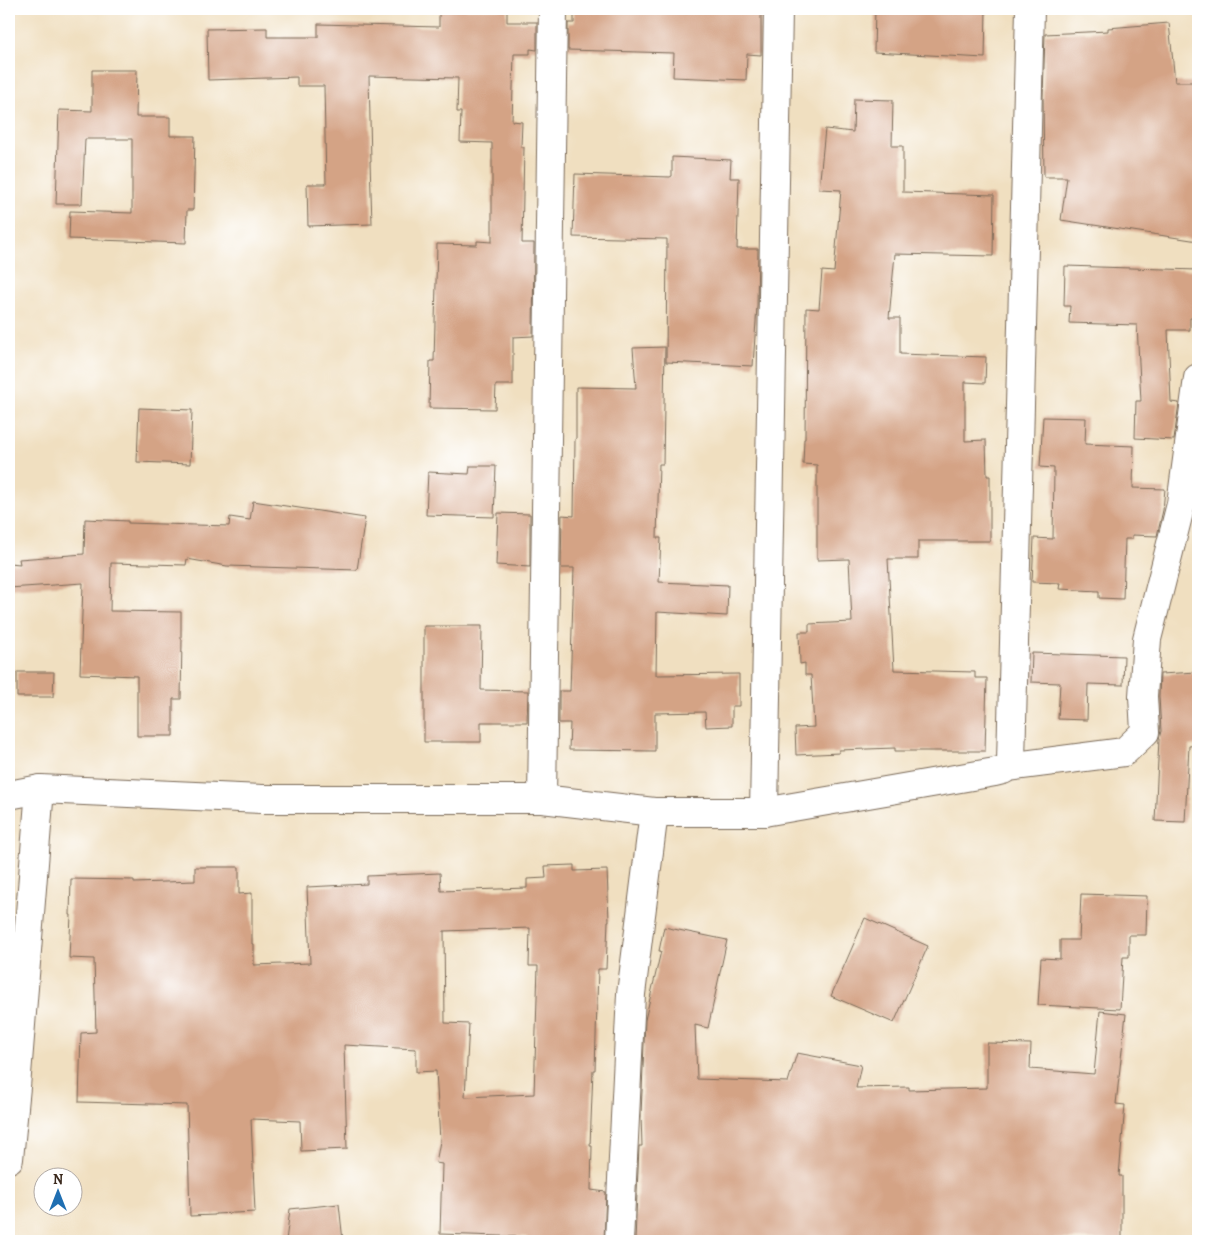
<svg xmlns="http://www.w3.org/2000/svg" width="1207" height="1250" viewBox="0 0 1207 1250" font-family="Alegreya,serif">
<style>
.building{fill:#d4a385;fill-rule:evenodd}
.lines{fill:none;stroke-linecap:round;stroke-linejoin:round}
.minor-casing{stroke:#7a6957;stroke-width:30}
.minor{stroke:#fff;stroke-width:28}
</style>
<rect width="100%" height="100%" fill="#fff"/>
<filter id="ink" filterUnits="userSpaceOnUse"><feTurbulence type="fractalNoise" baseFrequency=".02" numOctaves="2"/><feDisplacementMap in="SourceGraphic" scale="10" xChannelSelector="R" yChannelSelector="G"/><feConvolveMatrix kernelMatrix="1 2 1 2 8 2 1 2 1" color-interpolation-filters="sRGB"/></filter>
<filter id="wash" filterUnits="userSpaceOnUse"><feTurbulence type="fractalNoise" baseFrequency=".0096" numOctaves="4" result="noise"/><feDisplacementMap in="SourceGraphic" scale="20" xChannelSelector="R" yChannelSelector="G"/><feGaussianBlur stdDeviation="1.12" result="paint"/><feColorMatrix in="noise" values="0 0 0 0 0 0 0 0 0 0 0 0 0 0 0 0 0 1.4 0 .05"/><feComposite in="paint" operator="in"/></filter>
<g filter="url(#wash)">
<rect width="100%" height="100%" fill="#f0dfc0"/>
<g id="blocks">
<g class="building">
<path d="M 439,9 L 507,9 L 507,22 L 537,22 L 537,50 L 530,49 L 530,54 L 514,54 L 512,121 L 522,122 L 521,147 L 524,147 L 522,243 L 534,243 L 533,336 L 513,337 L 513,385 L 496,385 L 495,409 L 429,408 L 430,361 L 434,361 L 437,244 L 477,245 L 477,241 L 492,242 L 492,143 L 460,142 L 461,112 L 457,112 L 458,78 L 369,76 L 371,161 L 370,161 L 372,224 L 308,226 L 307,184 L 326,184 L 324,86 L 297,86 L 297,77 L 208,80 L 207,29 L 267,28 L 267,37 L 318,37 L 318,24 L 439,27 Z"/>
<path d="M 574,9 L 721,9 L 761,10 L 761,55 L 747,54 L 746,80 L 673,77 L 674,53 L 568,50 L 568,23 L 574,23 Z"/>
<path d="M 875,9 L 986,9 L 985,58 L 874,52 Z"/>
<path d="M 1169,23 L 1175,82 L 1198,82 L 1198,241 L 1061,220 L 1067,177 L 1044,177 L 1043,97 L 1045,34 L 1108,31 L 1108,28 Z"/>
<path d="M 92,70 L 137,70 L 136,117 L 170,117 L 170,136 L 195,136 L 193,210 L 187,210 L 186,243 L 69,239 L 70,211 L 132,213 L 132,139 L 85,139 L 82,204 L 56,204 L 59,110 L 92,111 Z"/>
<path d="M 854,99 L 893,100 L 892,146 L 903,146 L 903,192 L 994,195 L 993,256 L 895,254 L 889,318 L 900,318 L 900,354 L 986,357 L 985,383 L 965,382 L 965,441 L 986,440 L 987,476 L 990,476 L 990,541 L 918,541 L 918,559 L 888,559 L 894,670 L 975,672 L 975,678 L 987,678 L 985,751 L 895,751 L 895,748 L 839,750 L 839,753 L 796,755 L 795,728 L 814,727 L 811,675 L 805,675 L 805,663 L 800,664 L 799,632 L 809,632 L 809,624 L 852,622 L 849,559 L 817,560 L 817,465 L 803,464 L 804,439 L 805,439 L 806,308 L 819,309 L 822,271 L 834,272 L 841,190 L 819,189 L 825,129 L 853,132 Z"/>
<path d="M 672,157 L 731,160 L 730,178 L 739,178 L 737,249 L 758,249 L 757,306 L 753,366 L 666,362 L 667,239 L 573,237 L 575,174 L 670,177 L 672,176 Z"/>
<path d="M 1065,266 L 1198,270 L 1198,318 L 1190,318 L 1190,330 L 1168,330 L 1171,402 L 1179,403 L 1174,440 L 1135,438 L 1136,401 L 1141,401 L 1137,325 L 1069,323 L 1070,306 L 1064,306 Z"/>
<path d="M 665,347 L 663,464 L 659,464 L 657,538 L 661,538 L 659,582 L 728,585 L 727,616 L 657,612 L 656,675 L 739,674 L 739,706 L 732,706 L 732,726 L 706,727 L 705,712 L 655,713 L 655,751 L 569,750 L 570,723 L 559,723 L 559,691 L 570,691 L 574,568 L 561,568 L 562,515 L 574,516 L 575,439 L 576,439 L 576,387 L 636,388 L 633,348 Z"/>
<path d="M 139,408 L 192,410 L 190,464 L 137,462 Z"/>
<path d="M 1043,417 L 1086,418 L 1085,444 L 1134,446 L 1133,488 L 1165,489 L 1163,510 L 1157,536 L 1132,535 L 1132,539 L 1125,539 L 1123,599 L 1099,598 L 1099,591 L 1059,589 L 1060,583 L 1032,582 L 1034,538 L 1053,539 L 1054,468 L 1040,467 Z"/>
<path d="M 470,466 L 496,466 L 494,517 L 426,515 L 428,472 L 469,474 Z"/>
<path d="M 253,501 L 365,518 L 357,570 L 227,566 L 187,559 L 186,565 L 111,563 L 110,611 L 181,612 L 181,639 L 182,639 L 181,699 L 173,699 L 173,736 L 137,736 L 137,676 L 80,674 L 83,583 L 9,588 L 9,563 L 20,564 L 19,559 L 84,554 L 85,519 L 128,521 L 128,523 L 229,526 L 230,517 L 250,520 Z"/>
<path d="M 498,513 L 530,514 L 530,567 L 496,565 Z"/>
<path d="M 424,626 L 482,626 L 481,690 L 528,691 L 527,722 L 481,722 L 481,742 L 424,742 Z"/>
<path d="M 1032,653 L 1124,656 L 1123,685 L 1088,684 L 1087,720 L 1058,719 L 1060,683 L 1031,682 Z"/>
<path d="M 17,672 L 54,672 L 53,697 L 17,697 Z"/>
<path d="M 1198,672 L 1198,745 L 1189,746 L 1185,822 L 1155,821 L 1159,739 L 1161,731 L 1159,696 L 1160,674 Z"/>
<path d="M 574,865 L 574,871 L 607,870 L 609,921 L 608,921 L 606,969 L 598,969 L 595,1070 L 593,1070 L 590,1146 L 592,1146 L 591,1190 L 606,1192 L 604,1241 L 527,1241 L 527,1237 L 440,1234 L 442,1164 L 436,1163 L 440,1141 L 436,1071 L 416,1072 L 416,1049 L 344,1045 L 347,1149 L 301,1151 L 300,1121 L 251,1119 L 255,1212 L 215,1214 L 215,1215 L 190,1216 L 187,1105 L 79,1102 L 81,1033 L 96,1032 L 94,959 L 69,958 L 71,915 L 70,915 L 71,879 L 134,880 L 134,883 L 195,881 L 195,867 L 239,867 L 239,894 L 252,893 L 252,944 L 254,944 L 254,965 L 310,963 L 307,887 L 367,884 L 367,876 L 440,873 L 441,891 L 527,888 L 527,879 L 546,878 L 545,866 ZM 530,928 L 529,966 L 538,966 L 534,1094 L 465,1097 L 469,1024 L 445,1023 L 444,931 Z"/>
<path d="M 1081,894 L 1147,896 L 1146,935 L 1129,935 L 1129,957 L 1123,957 L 1120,1009 L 1038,1005 L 1041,958 L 1060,959 L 1060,940 L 1079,940 Z"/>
<path d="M 865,918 L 928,946 L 894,1023 L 831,996 Z"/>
<path d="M 664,927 L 727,940 L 708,1028 L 695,1025 L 697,1079 L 788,1082 L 797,1053 L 861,1065 L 856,1088 L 909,1087 L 909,1090 L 987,1088 L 987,1043 L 1031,1044 L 1030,1069 L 1094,1074 L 1100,1011 L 1126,1014 L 1116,1104 L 1125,1105 L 1119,1176 L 1122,1176 L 1122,1240 L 1050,1239 L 1050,1241 L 962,1241 L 962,1240 L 902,1239 L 902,1241 L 635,1241 L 639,1146 L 642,1146 L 641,1115 L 645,1020 L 661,951 L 659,951 Z"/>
<path d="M 339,1204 L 343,1241 L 286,1241 L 290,1209 Z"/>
</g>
</g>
</g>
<g filter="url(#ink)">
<use href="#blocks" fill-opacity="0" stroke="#7a6957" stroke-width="1"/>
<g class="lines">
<g class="minor-casing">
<g id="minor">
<path d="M 1008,767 L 1011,762 L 1030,9"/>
<path d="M 9,795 L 40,789 L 262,799 L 542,799 L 654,812 L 764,812 L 995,772 L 1003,770 L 1008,767 L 1124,752 L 1145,732 L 1143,696 L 1147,639 L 1181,504 L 1198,378"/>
<path d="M 542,799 L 553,9"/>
<path d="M 764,812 L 778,9"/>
<path d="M 9,1159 L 16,1087 L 40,789"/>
<path d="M 619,1241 L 631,994 L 654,812"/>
</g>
</g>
<use href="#minor" class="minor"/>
</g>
</g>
<rect width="1207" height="1250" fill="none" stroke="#fff" stroke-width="30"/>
<g transform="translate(58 1192)"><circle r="24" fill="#ffffff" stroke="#b1aaa5"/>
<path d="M0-4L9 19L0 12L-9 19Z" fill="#1f6fb2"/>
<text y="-8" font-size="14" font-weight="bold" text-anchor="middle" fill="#3b2a1e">N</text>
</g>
</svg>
